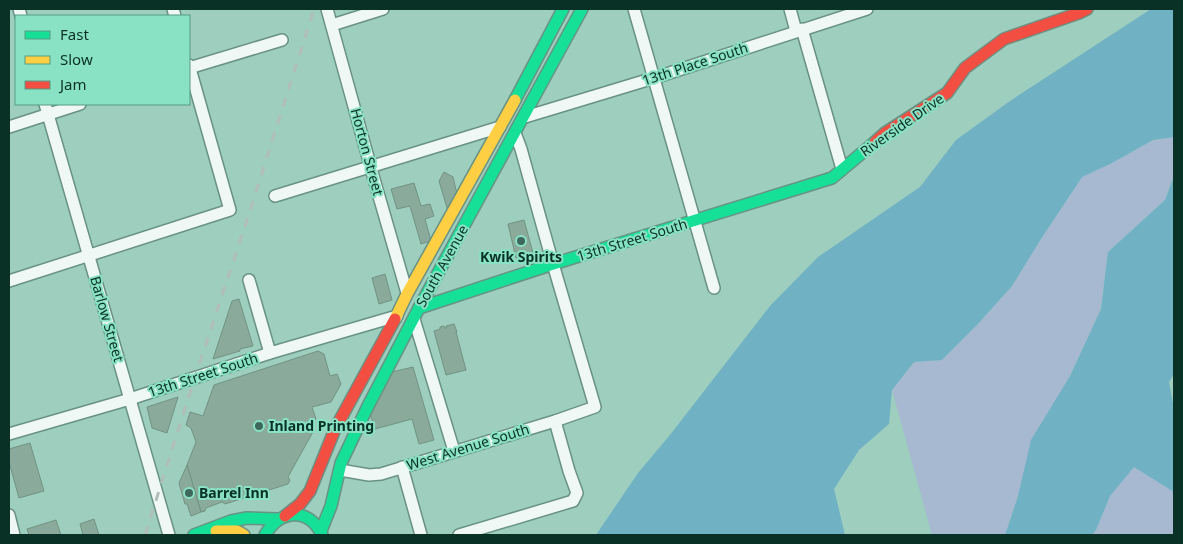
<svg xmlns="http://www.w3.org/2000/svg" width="1183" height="544" viewBox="0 0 1183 544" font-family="'Noto Sans',sans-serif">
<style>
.green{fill:#a6b9d0}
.water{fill:#70b1c4}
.building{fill:#8aab9b;stroke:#729383}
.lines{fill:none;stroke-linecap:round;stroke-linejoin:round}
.street-casing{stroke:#699285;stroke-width:14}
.fast-casing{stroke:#699285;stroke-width:14}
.slow-casing{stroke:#699285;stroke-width:14}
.jam-casing{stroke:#699285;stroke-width:14}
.street{stroke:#f0f8f5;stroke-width:11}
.fast{stroke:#16e098;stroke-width:11}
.slow{stroke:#ffcf43;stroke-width:11}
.jam{stroke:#f24e42;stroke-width:11}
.rail{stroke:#b0bdb9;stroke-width:3;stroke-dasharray:9 9;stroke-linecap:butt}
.poi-dot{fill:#3d685b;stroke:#89e2c4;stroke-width:2}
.labels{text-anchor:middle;stroke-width:4;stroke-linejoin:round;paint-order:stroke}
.street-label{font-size:14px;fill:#0a3126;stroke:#89e2c4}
.poi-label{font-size:14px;font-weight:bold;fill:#0a3126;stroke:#89e2c4;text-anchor:start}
</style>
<rect width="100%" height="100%" fill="#9dcebe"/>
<g class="green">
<path d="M 1174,137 L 1174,176 L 1165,200 L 1108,252 L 1101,309 L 1070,376 L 1018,496 L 1005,535 L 932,535 L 892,390 L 914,362 L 942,360 L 977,325 L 1012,286 L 1041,239 L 1082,176 L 1112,163 L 1153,140 Z"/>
<path d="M 1134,466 L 1174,492 L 1174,535 L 1092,535 L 1096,530 L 1110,496 Z"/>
</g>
<g class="water">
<path d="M 1151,9 L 1174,9 L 1174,137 L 1153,140 L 1112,163 L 1082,177 L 1041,239 L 1012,286 L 977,325 L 942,360 L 914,362 L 892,390 L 889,424 L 859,450 L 834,489 L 845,535 L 596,535 L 638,473 L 670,435 L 770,306 L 818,257 L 920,187 L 956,140 L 1010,101 Z"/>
<path d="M 1174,176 L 1174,374 L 1169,382 L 1174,409 L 1174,492 L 1134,467 L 1110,496 L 1096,530 L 1092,535 L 1005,535 L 1018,496 L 1031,440 L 1070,376 L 1101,309 L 1108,252 L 1165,200 Z"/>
</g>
<g class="building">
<path d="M 444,172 L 453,177 L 457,194 L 448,211 L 439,181 Z"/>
<path d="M 414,183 L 421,206 L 430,204 L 434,216 L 425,219 L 431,241 L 421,244 L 410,206 L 397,209 L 391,189 Z"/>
<path d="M 524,220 L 533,253 L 516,258 L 508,224 Z"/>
<path d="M 385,274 L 392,300 L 379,304 L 372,278 Z"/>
<path d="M 239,299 L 253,346 L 240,349 L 240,351 L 213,359 L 232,301 Z"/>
<path d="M 454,324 L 457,332 L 456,332 L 466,370 L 446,375 L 434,331 L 440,329 L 440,327 L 444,326 L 445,328 L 447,328 L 446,326 Z"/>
<path d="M 318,351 L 324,354 L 330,376 L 337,374 L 341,384 L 331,402 L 312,407 L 316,419 L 311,420 L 314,430 L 288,477 L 290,480 L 288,484 L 225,504 L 222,502 L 206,508 L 205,511 L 201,512 L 187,465 L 196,442 L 191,428 L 186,425 L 190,412 L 203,416 L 214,385 Z"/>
<path d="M 413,367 L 434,440 L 419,444 L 412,419 L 375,429 L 370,414 L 392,372 Z"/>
<path d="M 178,397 L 167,433 L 152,428 L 147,407 Z"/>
<path d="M 30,443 L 44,491 L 19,498 L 9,462 L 9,449 Z"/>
<path d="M 187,465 L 201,512 L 191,516 L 187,504 L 185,504 L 179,483 Z"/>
<path d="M 94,519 L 99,535 L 83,535 L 80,524 Z"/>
<path d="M 56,520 L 61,535 L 29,535 L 27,529 Z"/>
</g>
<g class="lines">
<g class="street-casing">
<g id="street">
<path d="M 19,9 L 21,16"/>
<path d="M 173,9 L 175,16"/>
<path d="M 327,9 L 374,179 L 407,293"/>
<path d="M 634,9 L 714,288"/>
<path d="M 790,9 L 796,31"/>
<path d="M 332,25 L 383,9"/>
<path d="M 802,29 L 842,169"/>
<path d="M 189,68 L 282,40"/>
<path d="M 45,104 L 169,535"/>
<path d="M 525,117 L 654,78 L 867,9"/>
<path d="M 9,127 L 80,104"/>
<path d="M 275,196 L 500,127"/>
<path d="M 249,280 L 270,353"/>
<path d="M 9,281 L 230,210 L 189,65"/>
<path d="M 414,319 L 454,451"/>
<path d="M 9,434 L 130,399 L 270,353 L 397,316"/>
<path d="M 402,467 L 421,535"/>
<path d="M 340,470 L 369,475 L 381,474 L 555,421 L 595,407 L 553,264 L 521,149 L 515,133"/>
<path d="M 9,515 L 14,535"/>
<path d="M 459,535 L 573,501 L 577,493 L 569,471 L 555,421"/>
</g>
</g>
<g class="fast-casing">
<g id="fast">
<path d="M 515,100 L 563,9"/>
<path d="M 419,308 L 553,264 L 832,178 L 875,142"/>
<path d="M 321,531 L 331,506 L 341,463 L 368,406 L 419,308 L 582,9"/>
<path d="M 194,535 L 231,521 L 247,518 L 278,519"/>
<path d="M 265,535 C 280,509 309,507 322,535"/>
</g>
</g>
<g class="slow-casing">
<g id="slow">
<path d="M 395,319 L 407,294 L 515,100"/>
<path d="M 216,531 L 237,531 L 244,535"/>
</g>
</g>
<g class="jam-casing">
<g id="jam">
<path d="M 875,142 L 885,133 L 947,93 L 965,68 L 1004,39 L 1079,13 L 1087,9"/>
<path d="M 285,516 L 300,504 L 310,491 L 335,429 L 395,319"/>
</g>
</g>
<use href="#street" class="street"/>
<use href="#fast" class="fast"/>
<use href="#slow" class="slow"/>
<use href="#jam" class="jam"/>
<path class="rail" d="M 145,535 L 195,377 L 247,220 L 314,9"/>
</g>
<g class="poi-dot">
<circle cx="521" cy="241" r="5"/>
<circle cx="259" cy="426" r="5"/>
<circle cx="189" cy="493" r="5"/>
</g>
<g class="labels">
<g class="street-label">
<text transform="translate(695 64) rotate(-18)" y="5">13th Place South</text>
<text transform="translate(902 125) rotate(-35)" y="5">Riverside Drive</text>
<text transform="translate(367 152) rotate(75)" y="5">Horton Street</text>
<text transform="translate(632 240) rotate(-17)" y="5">13th Street South</text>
<text transform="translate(442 266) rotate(-61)" y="5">South Avenue</text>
<text transform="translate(107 319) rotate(74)" y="5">Barlow Street</text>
<text transform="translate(203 375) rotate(-18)" y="5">13th Street South</text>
<text transform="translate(468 447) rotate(-17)" y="5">West Avenue South</text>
</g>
<g class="poi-label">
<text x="521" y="262" text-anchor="middle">Kwik Spirits</text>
<text x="269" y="431">Inland Printing</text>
<text x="199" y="498">Barrel Inn</text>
</g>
</g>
<rect width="1183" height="544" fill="none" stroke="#0a3126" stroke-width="20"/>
<rect x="15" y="15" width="175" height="90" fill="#89e2c4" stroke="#569b85"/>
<rect x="25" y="31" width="25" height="8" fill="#16e098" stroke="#569b85"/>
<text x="60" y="40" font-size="15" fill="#0a3126">Fast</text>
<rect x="25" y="56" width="25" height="8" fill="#ffcf43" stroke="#569b85"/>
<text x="60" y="65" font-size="15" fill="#0a3126">Slow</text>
<rect x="25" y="81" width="25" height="8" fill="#f24e42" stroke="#569b85"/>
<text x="60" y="90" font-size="15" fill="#0a3126">Jam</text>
</svg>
